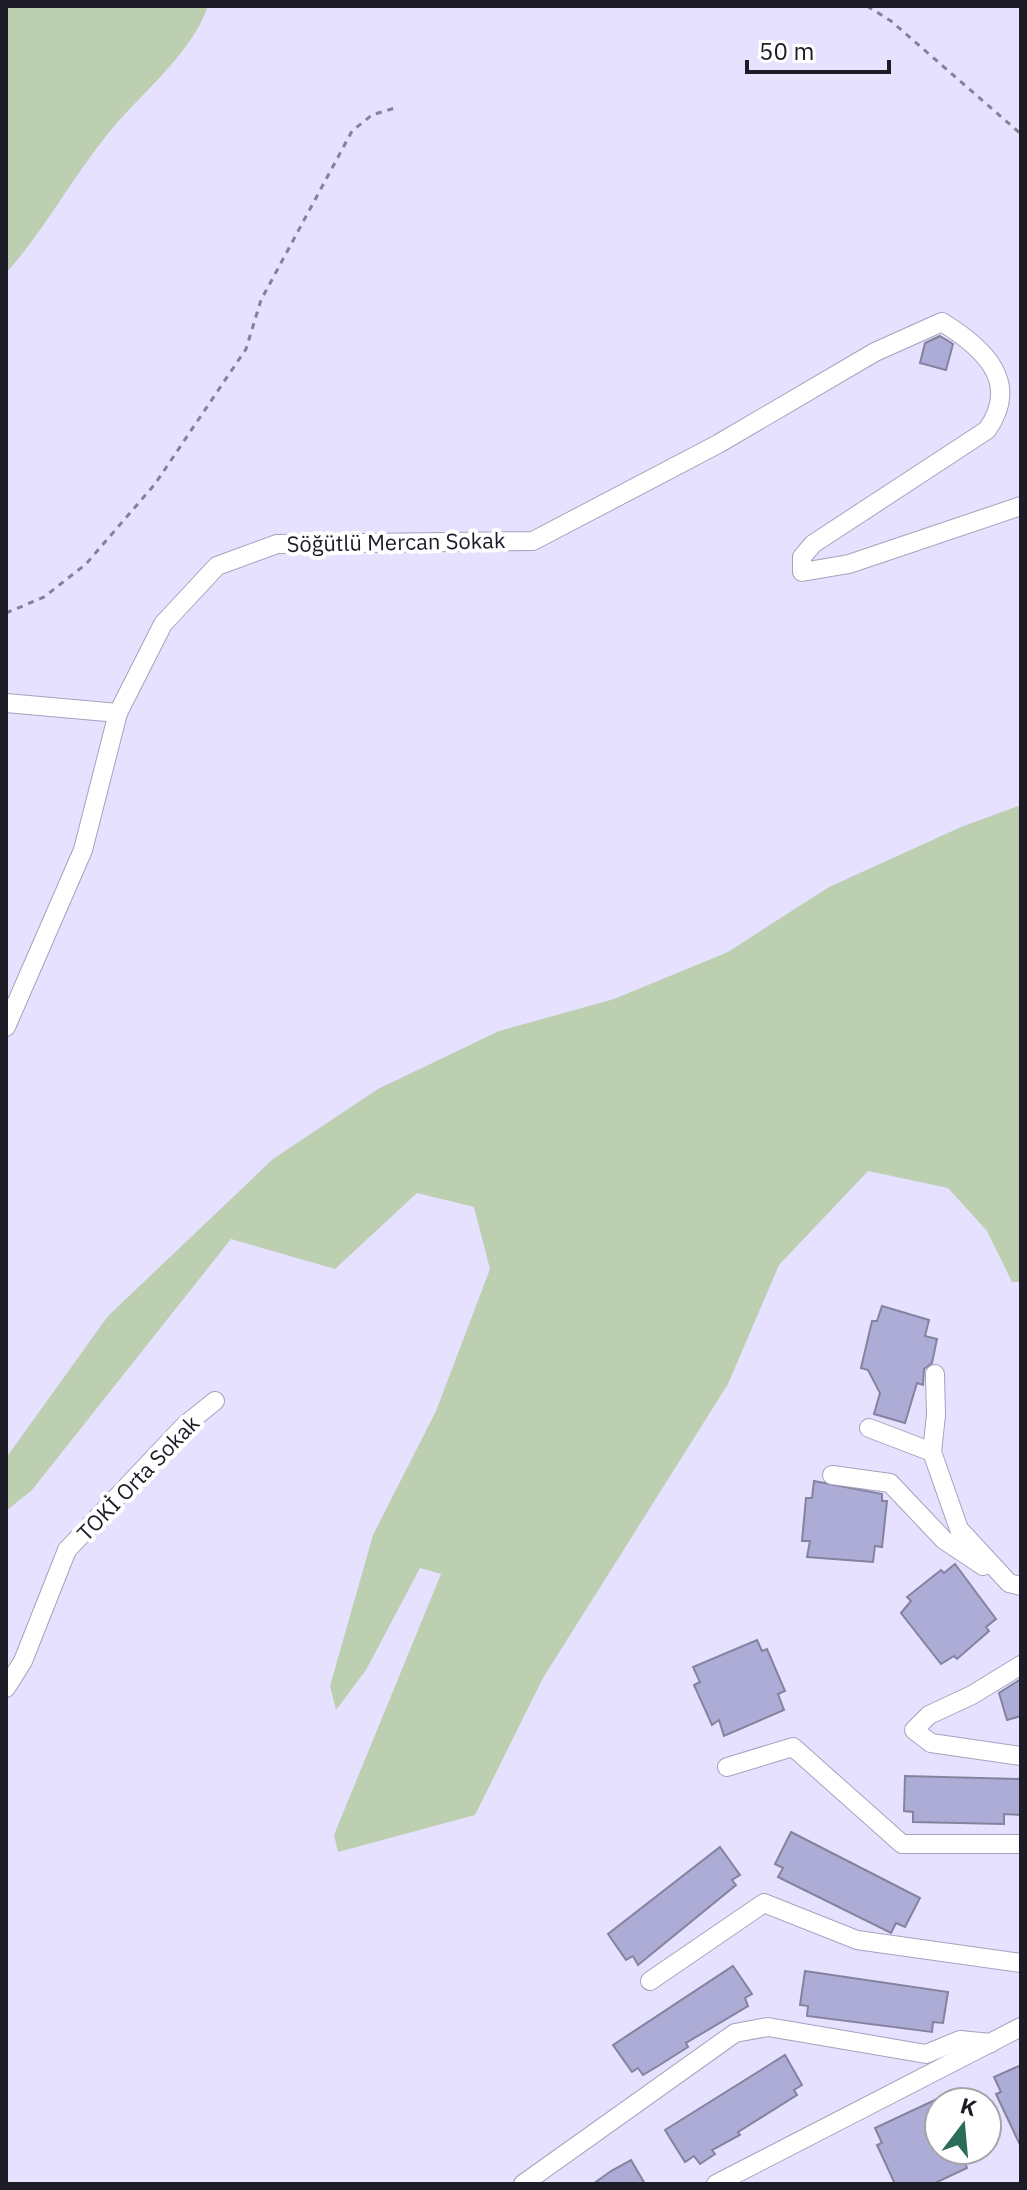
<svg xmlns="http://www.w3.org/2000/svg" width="1027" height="2190" viewBox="0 0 1027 2190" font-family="'IBM Plex Sans',sans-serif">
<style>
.green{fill:#bcd0b1}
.building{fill:#adacd7;stroke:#84839e;stroke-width:2}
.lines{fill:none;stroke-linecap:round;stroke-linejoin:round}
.minor-casing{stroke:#a6a1bd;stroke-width:20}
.path{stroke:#858196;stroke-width:3;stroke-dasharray:6 6;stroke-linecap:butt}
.minor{stroke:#fff;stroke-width:18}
.labels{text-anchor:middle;stroke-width:8;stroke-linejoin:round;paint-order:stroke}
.street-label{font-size:22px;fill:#1d1b26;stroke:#fff}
</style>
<rect width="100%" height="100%" fill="#e6e1fe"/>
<g class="green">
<path d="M 6,6 L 208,6 C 189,59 137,95 103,140 C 69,183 43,232 6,273 Z"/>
<path d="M 1021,805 L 1021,1282 L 1012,1282 L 987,1231 L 948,1188 L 868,1171 L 779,1265 L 728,1384 L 543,1678 L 475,1815 L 338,1852 L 334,1835 L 441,1574 L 420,1568 L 366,1670 L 336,1710 L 330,1686 L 373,1535 L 436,1411 L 490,1269 L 474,1207 L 417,1193 L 335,1269 L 231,1239 L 32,1490 L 6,1511 L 6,1458 L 108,1316 L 273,1159 L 378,1089 L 499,1031 L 614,999 L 728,952 L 829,887 L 961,827 Z"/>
</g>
<g class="building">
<path d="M 940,336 L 953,344 L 946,370 L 920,363 L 925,343 Z"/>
<path d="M 882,1306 L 929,1320 L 925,1336 L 937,1339 L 932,1363 L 924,1369 L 923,1385 L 917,1383 L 905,1423 L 874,1414 L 880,1393 L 868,1370 L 861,1368 L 872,1321 L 877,1321 Z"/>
<path d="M 814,1481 L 882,1494 L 882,1501 L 887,1501 L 882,1547 L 875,1546 L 873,1562 L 807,1557 L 810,1541 L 802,1541 L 806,1498 L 812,1498 Z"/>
<path d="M 955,1564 L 996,1619 L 986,1627 L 989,1631 L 957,1659 L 954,1656 L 941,1664 L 901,1613 L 911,1601 L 907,1597 L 941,1570 L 944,1573 Z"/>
<path d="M 757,1640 L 762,1651 L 767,1649 L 785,1691 L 778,1694 L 784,1710 L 724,1736 L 719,1720 L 712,1725 L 694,1685 L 700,1682 L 693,1667 Z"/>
<path d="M 1021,1679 L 1021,1716 L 1007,1720 L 999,1693 Z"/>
<path d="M 905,1776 L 1021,1779 L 1021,1815 L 1004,1814 L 1004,1824 L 913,1822 L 913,1812 L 904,1811 Z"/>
<path d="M 791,1832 L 920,1898 L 905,1927 L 896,1923 L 891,1933 L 778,1877 L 783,1868 L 775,1864 Z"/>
<path d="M 720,1847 L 740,1875 L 732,1880 L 736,1885 L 638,1965 L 633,1956 L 626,1960 L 608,1934 Z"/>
<path d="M 733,1966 L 752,1994 L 745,1998 L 748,2006 L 686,2043 L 688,2047 L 658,2066 L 643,2075 L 638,2068 L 632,2072 L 613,2045 Z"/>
<path d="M 805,1971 L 948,1992 L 943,2023 L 933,2022 L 932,2032 L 807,2016 L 808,2006 L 800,2005 Z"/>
<path d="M 785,2055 L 802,2085 L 794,2090 L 797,2095 L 738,2132 L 740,2135 L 712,2150 L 715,2154 L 700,2164 L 694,2156 L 685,2162 L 665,2130 Z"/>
<path d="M 1021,2065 L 1021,2147 L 996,2094 L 1001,2092 L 994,2077 Z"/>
<path d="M 939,2098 L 939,2150 L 960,2150 L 967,2168 L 933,2184 L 895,2184 L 877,2145 L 882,2143 L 875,2128 Z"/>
<path d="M 631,2160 L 645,2184 L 593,2184 L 611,2171 Z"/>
</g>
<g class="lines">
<g class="minor-casing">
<g id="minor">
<path d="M 6,703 L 118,713"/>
<path d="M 6,1027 L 83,850 L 118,713 L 163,624 L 217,566 L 277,544 L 533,541 L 718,444 L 875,352 L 942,322 C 984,348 1021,382 987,430 L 813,544 L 802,557 L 802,572 L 849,564 L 1021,506"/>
<path d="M 869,1428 L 932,1452 L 959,1529 L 1009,1583 L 1021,1586"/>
<path d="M 932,1452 L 936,1415 L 935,1374"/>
<path d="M 832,1475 L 890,1483 L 944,1540 L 983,1566"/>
<path d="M 1021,1665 L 972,1695 L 929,1715 L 914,1730 L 931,1743 L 1021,1756"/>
<path d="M 6,1688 L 23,1661 L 67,1550 L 185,1425 L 215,1401"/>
<path d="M 727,1767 L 793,1747 L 902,1844 L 1021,1844"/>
<path d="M 650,1981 L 764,1903 L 857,1940 L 1021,1963"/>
<path d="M 523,2184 L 735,2033 L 768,2027 L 926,2054 L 960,2040 L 991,2043"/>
<path d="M 716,2184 L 1021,2027"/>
</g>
</g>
<g class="path">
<path d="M 867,6 L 891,21 L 1021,134"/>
<path d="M 6,613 L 44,597 L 86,564 L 155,484 L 246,349 L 261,300 L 352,131 L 372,115 L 398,107"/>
</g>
<use href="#minor" class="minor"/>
</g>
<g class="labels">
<g class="street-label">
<text transform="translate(396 542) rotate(-1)" y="8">Söğütlü Mercan Sokak</text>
<text transform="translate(138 1478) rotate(-46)" y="8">TOKİ Orta Sokak</text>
</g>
</g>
<rect width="1027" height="2190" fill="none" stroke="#1d1b26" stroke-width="16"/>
<g transform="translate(963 2126) rotate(16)"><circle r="38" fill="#ffffff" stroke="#a5a4a8" stroke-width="2"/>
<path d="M0-6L14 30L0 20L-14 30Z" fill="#2c6c5a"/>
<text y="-12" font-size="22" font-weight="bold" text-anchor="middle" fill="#1d1b26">K</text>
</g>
<path d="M747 60v12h142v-12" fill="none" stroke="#1d1b26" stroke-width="4"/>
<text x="759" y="60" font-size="24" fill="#1d1b26" stroke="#ffffff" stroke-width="6" paint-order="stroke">50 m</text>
</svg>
